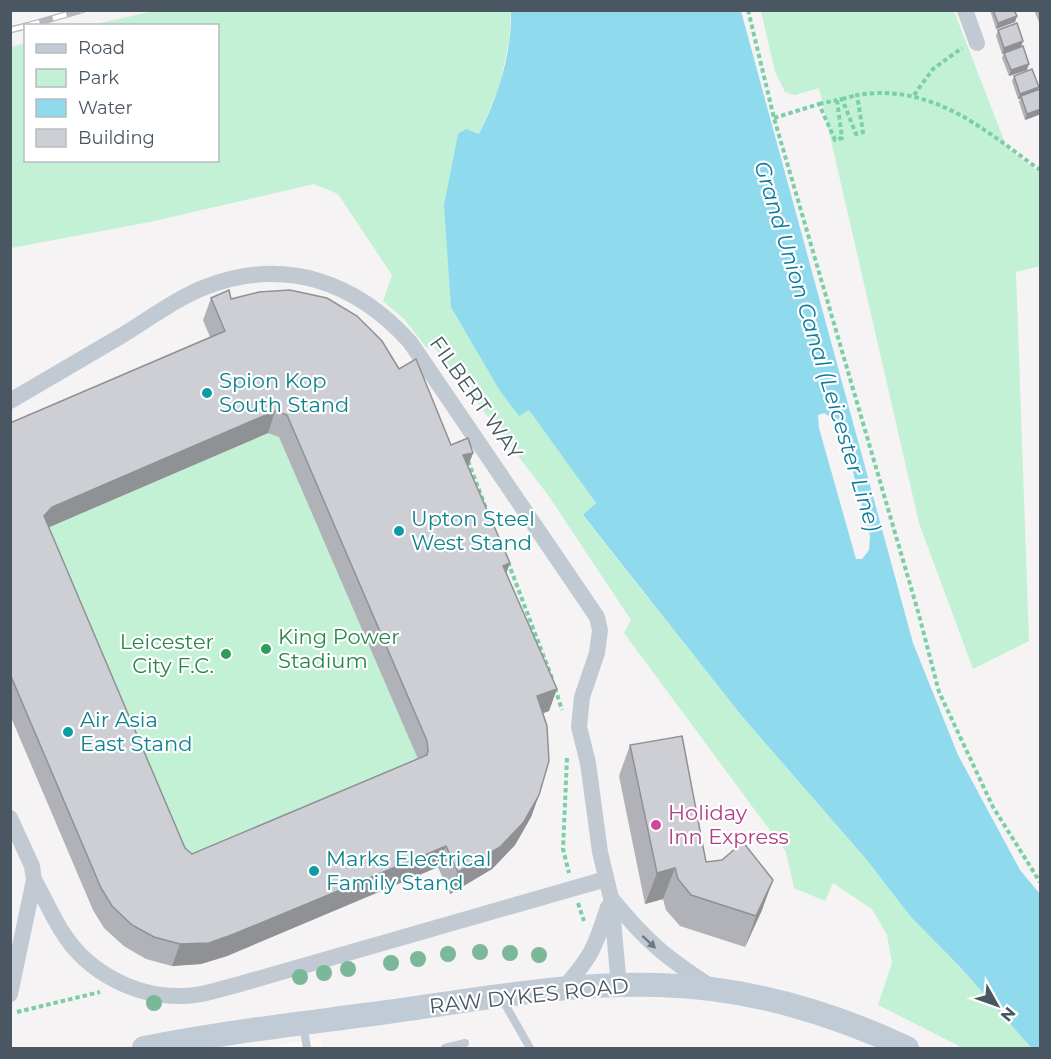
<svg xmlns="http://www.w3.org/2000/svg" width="1051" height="1059" viewBox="0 0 1051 1059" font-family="Montserrat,sans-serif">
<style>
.commercial{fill:#fdf9ef}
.green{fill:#c3f1d5}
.water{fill:#90daee;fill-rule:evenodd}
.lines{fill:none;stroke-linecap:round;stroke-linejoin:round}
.path{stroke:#7ad0a6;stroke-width:4;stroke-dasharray:4.5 3;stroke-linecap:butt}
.lane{stroke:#c1cad2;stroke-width:8}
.street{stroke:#c1cad2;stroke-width:16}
.secondary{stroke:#c1cbd6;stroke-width:24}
.rail-casing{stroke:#b5b8bd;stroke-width:7}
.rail{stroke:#fff;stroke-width:4.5;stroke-dasharray:14;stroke-linecap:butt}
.tree{fill:#7bb799}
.wall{fill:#b0b2b7;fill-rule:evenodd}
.shaded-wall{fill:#909195}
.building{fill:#cdcfd5;stroke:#909195;stroke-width:1.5;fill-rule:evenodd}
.oneway{fill:#6e7983}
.culture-dot{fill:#0f9aa8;stroke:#fff;stroke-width:2}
.leisure-dot{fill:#2e9e5b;stroke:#fff;stroke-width:2}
.hotel-dot{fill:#d1479c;stroke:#fff;stroke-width:2}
.labels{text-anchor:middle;stroke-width:4.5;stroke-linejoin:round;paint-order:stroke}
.culture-label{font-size:21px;fill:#0d838f;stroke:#fff;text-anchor:start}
.street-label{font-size:21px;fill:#4a5661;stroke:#fff}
.leisure-label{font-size:21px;fill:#27864d;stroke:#fff;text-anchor:start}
.hotel-label{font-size:21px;fill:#b23c85;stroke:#fff;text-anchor:start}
.water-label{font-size:22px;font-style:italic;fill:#0c7c9b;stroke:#fff}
</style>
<rect width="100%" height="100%" fill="#f5f3f3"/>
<path class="commercial" d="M 320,1038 L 323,1048 L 259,1048 Z"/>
<g class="green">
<path d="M 159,10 L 511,11 L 509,41 L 500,84 L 479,135 L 447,248 L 450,273 L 485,362 L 500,391 L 519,415 L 529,409 L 596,503 L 583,516 L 741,715 L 866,859 L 911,917 L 961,968 L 1033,1048 L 963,1048 L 878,1005 L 892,963 L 887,935 L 872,909 L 833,883 L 825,901 L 794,888 L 786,852 L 624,633 L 631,620 L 548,495 L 432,344 L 427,348 L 404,319 L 383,301 L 392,275 L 338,194 L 314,184 L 150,222 L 11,248 L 11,47 L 25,43 L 26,160 L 218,160 L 218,26 L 91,25 Z"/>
<path d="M 761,11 L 954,11 L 1007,148 L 1040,173 L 1040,266 L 1016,272 L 1029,641 L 973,669 L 919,523 L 819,88 L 795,95 L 785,92 L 775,72 Z"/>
<path d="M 221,312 L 496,588 L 549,711 L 530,718 L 541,783 L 531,817 L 515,845 L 492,869 L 450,894 L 438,867 L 227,956 C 171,974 124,963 93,910 L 11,714 L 10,441 L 217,352 L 203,320 Z"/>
</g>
<path class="water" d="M 511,11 L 741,11 L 913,643 L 958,755 L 1020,870 L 1040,894 L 1040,1048 L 1033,1048 L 1029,1045 L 961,968 L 911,917 L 866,859 L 741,715 L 583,515 L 596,503 L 529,410 L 519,416 L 500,391 L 451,307 L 444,205 L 458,134 L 466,129 L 479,134 C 498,97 512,53 511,11 ZM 824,413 L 840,423 L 870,536 L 869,550 L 862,559 L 856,559 L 819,428 L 818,415 Z"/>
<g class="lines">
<g class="path">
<path d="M 748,10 L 774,118 L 919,615 L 939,692 L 993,807 L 1040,882"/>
<path d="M 914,95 L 933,69 L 962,48"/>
<path d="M 842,99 L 857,95"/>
<path d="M 819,104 L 837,100"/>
<path d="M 774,118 L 819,104 L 835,140 L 842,138 L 837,100 L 842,99 L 856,134 L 863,132 L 857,95 C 933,83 983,129 1040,170"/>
<path d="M 468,461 L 490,519"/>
<path d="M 508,562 L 553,681"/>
<path d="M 555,688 L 562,710"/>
<path d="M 567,758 L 563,849 L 569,873"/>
<path d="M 578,903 L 584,921"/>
<path d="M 17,1012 L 100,992"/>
</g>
<g class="lane">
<path d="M 502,999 L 530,1048"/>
<path d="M 303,1024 L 307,1048"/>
<path d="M 445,1048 L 465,1043"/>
</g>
<g class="street">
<path d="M 965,10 L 977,43"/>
<path d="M 10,401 C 47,379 84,358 121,336 C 149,319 178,297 208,286 C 286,257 356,282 410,342 L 597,617 L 600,630 L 597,653 L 582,697 L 579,727 L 588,763 L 600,852 L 611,898 L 619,986"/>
<path d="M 10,818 L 32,866 L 34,880 L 10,994"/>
<path d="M 34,880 C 45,898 53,919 65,936 C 89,972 134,996 178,996 C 199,997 220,989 240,984 L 606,879"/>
<path d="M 611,898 C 645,940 665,957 710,986"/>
<path d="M 563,989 C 591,957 595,948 608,907"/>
</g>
<path class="secondary" d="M 144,1048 C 224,1032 306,1023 387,1012 C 476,1000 568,982 658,985 C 744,987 830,1012 907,1048"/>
<g class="rail-casing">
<g id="rail">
<path d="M 26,26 L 82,10"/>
<path d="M 10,30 L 26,26"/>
</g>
</g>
<use href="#rail" class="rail"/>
</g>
<g class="tree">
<circle cx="480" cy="952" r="8"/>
<circle cx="510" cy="953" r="8"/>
<circle cx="448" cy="954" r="8"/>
<circle cx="539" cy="955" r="8"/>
<circle cx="418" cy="959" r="8"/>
<circle cx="391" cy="963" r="8"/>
<circle cx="348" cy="969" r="8"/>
<circle cx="324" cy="973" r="8"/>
<circle cx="300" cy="977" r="8"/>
<circle cx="154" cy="1003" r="8"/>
</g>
<g class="wall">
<path d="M 990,10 L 1014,10 L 1017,16 L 1015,22 L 996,29 Z"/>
<path d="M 1034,10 L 1041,10 L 1041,27 Z"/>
<path d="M 998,30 L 1021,47 L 1027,70 L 1009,76 L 1002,58 L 1004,53 L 1002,54 L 996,36 Z"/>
<path d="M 1014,76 L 1039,87 L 1038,90 L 1041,92 L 1041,114 L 1025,120 L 1019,102 L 1020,99 L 1018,99 L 1012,81 Z"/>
<path d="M 211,298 L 231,299 L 399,369 L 451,445 L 473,453 L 468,467 L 507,573 L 549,711 L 543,713 L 539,795 L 531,817 L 515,845 L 492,869 L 450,894 L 438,867 L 227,956 L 201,964 L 172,966 L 146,959 L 124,946 L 104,928 L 93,910 L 10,715 L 10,423 L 210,337 L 203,320 ZM 268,433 L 279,437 L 418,759 L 192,854 L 185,848 L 49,527 Z"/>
<path d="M 630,745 L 706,862 L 762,910 L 745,947 L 680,926 L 666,910 L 663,899 L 645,904 L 619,776 Z"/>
</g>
<g class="shaded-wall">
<path d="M 1017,16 L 1015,22 L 996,29 L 998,23 Z"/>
<path d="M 1023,41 L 1021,47 L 1002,54 L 1004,48 Z"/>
<path d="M 1029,64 L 1027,70 L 1009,76 L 1011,70 Z"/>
<path d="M 1039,87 L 1037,93 L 1021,96 L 1020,99 L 1018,99 L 1020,94 Z"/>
<path d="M 1041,109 L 1041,114 L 1025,120 L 1027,114 Z"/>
<path d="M 275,411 L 268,433 L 45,529 L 44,516 L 52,507 Z"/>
<path d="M 473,453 L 465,474 L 463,455 Z"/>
<path d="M 510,563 L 502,585 L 503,566 Z"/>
<path d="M 557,689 L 549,711 L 530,718 L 537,696 Z"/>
<path d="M 539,795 L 531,817 L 515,845 L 492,869 L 450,894 L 458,872 Z"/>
<path d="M 446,846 L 438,867 L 227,956 L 201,964 L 172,966 L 180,944 Z"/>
<path d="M 675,868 L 663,899 L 645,904 L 657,873 Z"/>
<path d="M 773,880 L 762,910 L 745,947 L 756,916 Z"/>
</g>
<g class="building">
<path d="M 993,10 L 1014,10 L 1017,16 L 998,23 Z"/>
<path d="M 1017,23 L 1023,41 L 1004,48 L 998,30 Z"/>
<path d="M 1023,46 L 1029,64 L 1011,70 L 1004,53 Z"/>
<path d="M 1032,69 L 1039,87 L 1020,94 L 1014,76 Z"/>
<path d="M 1040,89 L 1041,92 L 1041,109 L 1027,114 L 1021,96 Z"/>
<path d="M 229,290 L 231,299 L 259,292 L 290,290 L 327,298 L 357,316 L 382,341 L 399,369 L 416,359 L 451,445 L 468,438 L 473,453 L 463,455 L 510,563 L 503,566 L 557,689 L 537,696 L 547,726 L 549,761 L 539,795 L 523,823 L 500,847 L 458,872 L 446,846 L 234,934 L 209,943 L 180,944 L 154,937 L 132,925 L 112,906 L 101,888 L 10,674 L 10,423 L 225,331 L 211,298 ZM 275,411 L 287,415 L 427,741 L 428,751 L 427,755 L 192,854 L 185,848 L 44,516 L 52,507 Z"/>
<path d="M 682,736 L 706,862 L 722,860 L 743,842 L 773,880 L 756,916 L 691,895 L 678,879 L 675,868 L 657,873 L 630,745 Z"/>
</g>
<defs><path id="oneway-solid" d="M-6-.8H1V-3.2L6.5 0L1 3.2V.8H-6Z" transform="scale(1.5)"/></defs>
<use class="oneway" href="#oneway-solid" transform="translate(649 942) rotate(43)"/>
<g class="culture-dot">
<circle cx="207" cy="393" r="6"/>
<circle cx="399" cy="531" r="6"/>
<circle cx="68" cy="732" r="6"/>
<circle cx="314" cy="871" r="6"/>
</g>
<g class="leisure-dot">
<circle cx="266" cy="649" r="6"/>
<circle cx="226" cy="654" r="6"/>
</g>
<circle class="hotel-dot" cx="656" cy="825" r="6"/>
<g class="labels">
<g class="culture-label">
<text x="219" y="388">Spion Kop<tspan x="219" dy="24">South Stand</tspan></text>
<text x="411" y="526">Upton Steel<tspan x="411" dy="24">West Stand</tspan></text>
<text x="80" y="727">Air Asia<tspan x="80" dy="24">East Stand</tspan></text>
<text x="326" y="866">Marks Electrical<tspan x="326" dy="24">Family Stand</tspan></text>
</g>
<g class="street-label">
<text transform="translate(476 398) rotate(55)" y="7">FILBERT WAY</text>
<text transform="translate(529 996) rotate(-6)" y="7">RAW DYKES ROAD</text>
</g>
<g class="leisure-label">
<text x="278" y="644">King Power<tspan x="278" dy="24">Stadium</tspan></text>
<text x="214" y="649" text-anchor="end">Leicester<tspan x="214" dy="24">City F.C.</tspan></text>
</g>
<g class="hotel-label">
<text x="668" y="820">Holiday<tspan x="668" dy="24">Inn Express</tspan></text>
</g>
<g class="water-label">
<text transform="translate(818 346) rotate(73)" y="8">Grand Union Canal (Leicester Line)</text>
</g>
</g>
<rect width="1051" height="1059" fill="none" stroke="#4a5661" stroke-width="24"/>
<rect x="24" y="24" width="195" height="138" fill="#ffffff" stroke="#b7bbc0" stroke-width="1.5"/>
<rect x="36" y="44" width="30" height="9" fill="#c1cbd6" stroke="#b7bbc0" stroke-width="1.5"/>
<text x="78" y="54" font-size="18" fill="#4a5661">Road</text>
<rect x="36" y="69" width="30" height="18" fill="#c3f1d5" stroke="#b7bbc0" stroke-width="1.5"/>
<text x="78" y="84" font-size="18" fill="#4a5661">Park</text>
<rect x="36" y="99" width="30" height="18" fill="#90daee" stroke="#b7bbc0" stroke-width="1.5"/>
<text x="78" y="114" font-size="18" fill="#4a5661">Water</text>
<rect x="36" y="129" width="30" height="18" fill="#cdcfd5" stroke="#b7bbc0" stroke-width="1.5"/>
<text x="78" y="144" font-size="18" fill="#4a5661">Building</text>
<g transform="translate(997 1005) rotate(130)" stroke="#ffffff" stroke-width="4.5" paint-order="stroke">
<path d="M0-4.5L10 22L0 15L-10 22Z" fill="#4a5661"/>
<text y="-9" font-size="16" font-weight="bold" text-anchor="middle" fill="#4a5661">N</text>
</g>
</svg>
